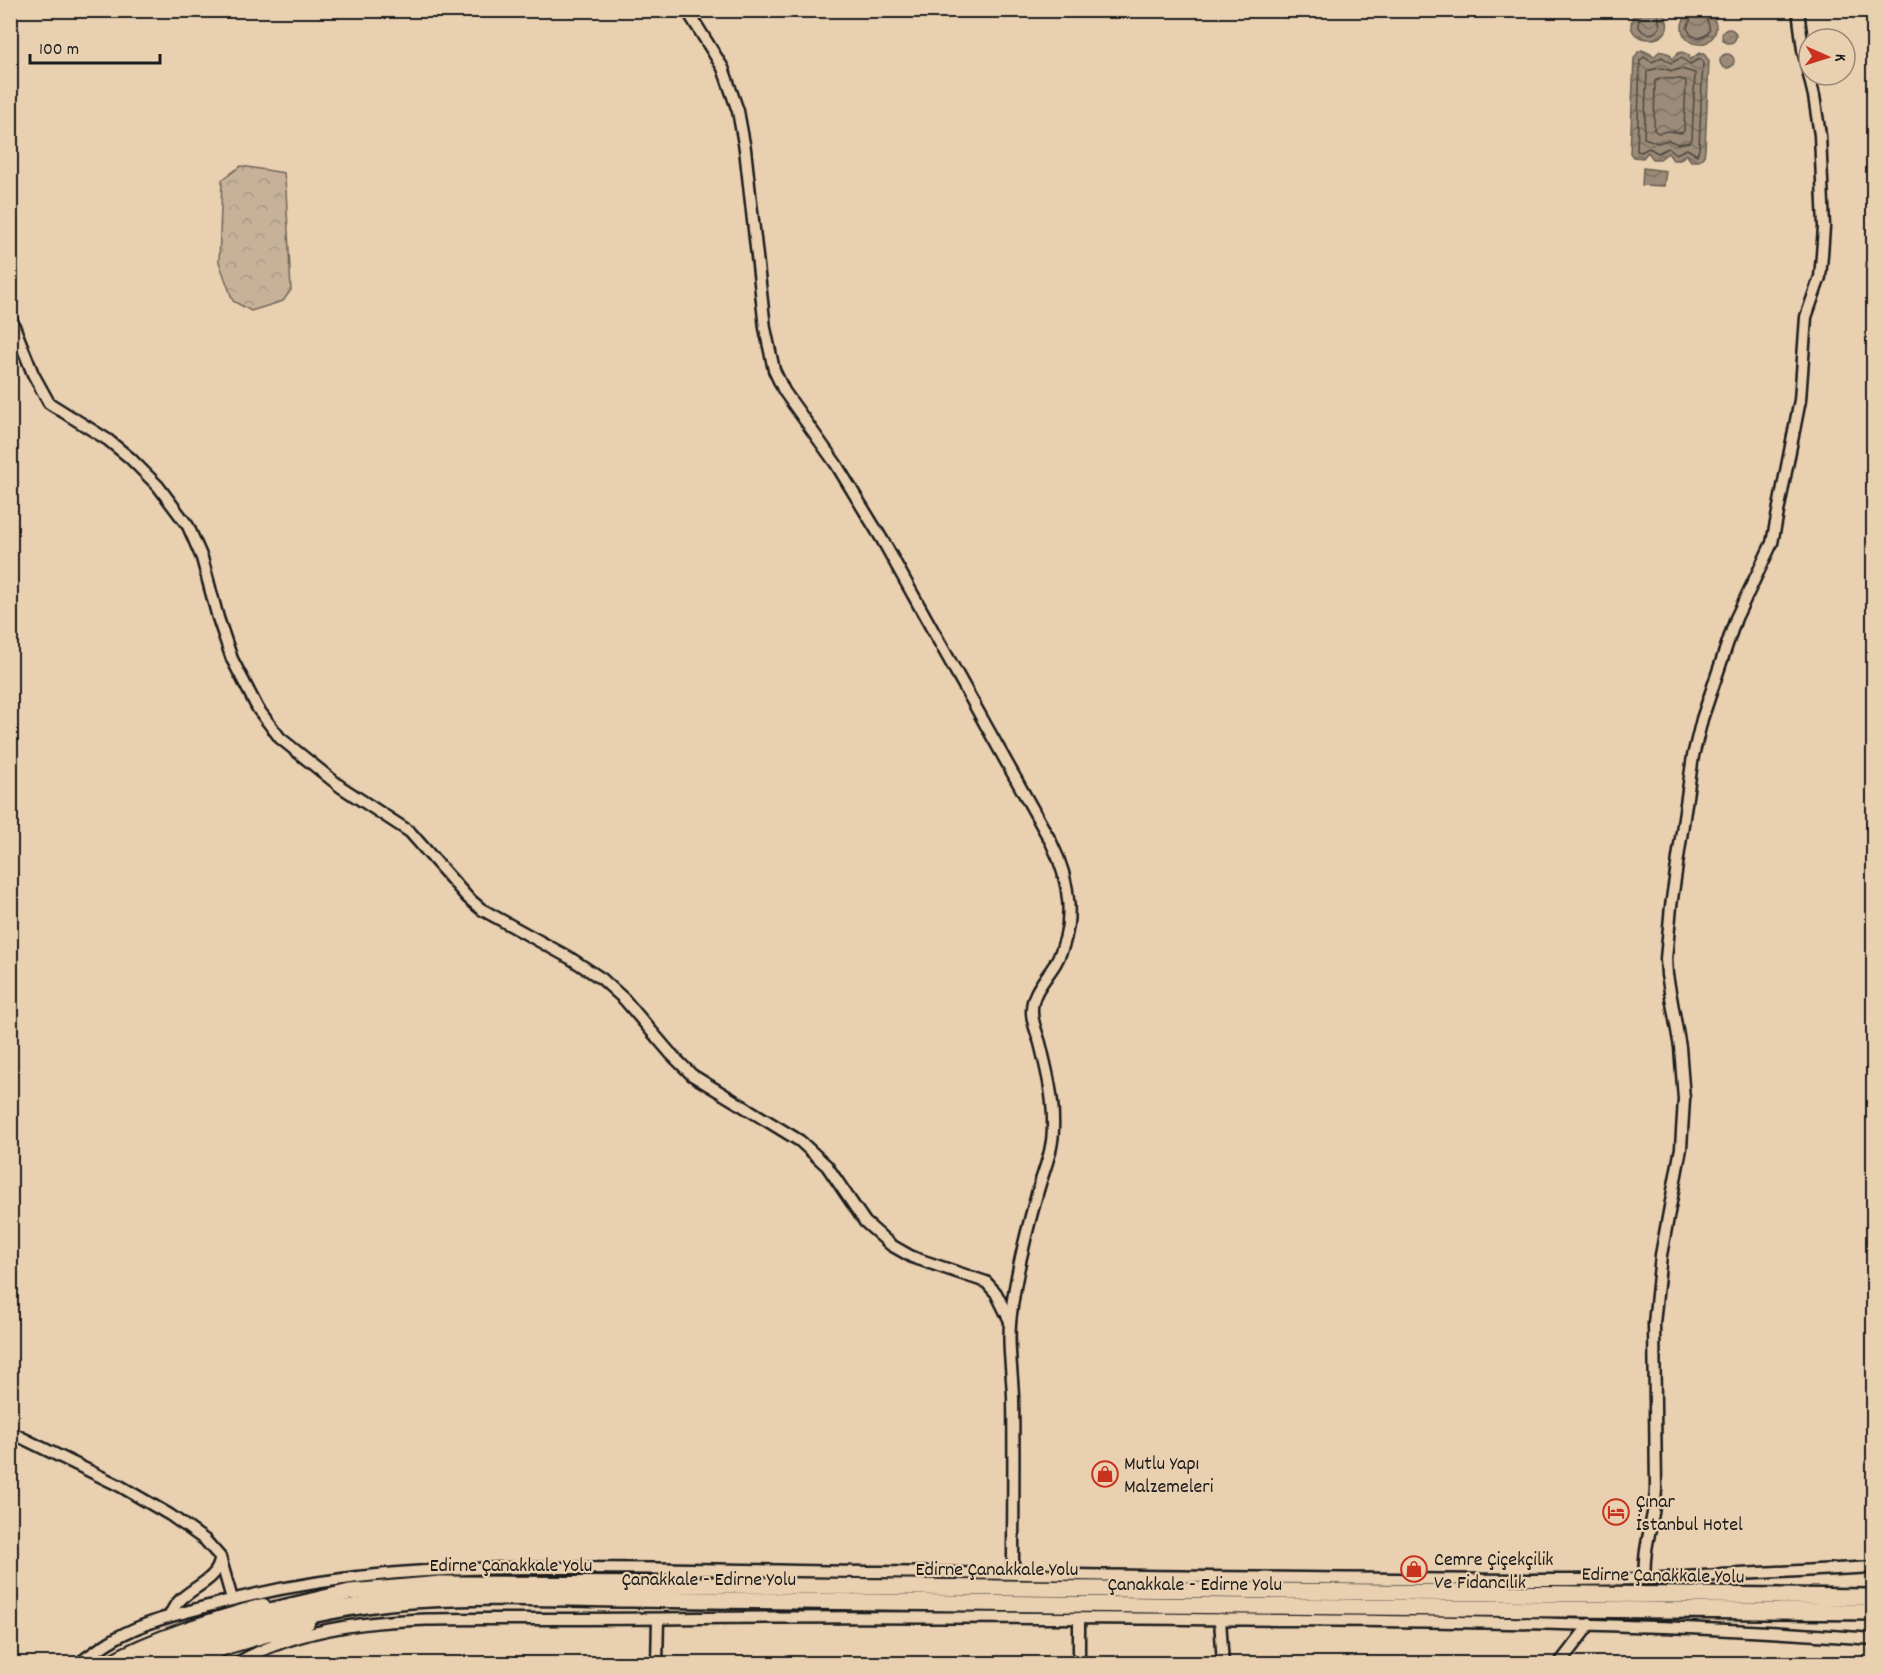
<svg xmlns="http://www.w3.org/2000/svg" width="1884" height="1674" viewBox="0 0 1884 1674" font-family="Dekko,sans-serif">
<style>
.forest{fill:url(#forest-crowns);stroke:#72675a;stroke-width:1.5}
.water{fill:url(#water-waves);stroke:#685f53;stroke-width:1.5}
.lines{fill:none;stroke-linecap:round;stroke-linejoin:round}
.shore{stroke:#4f4841;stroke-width:1.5}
.minor-casing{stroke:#1c1c1c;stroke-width:15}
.major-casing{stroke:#1c1c1c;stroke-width:18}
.highway-casing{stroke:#1c1c1c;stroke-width:20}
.minor{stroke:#e9d0b1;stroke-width:10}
.major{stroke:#e9d0b1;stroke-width:14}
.highway{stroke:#e9d0b1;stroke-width:15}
.labels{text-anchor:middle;stroke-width:4.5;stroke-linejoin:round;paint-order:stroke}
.poi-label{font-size:20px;fill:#1c1c1c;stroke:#e9d0b1;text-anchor:start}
.street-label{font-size:20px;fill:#1c1c1c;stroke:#e9d0b1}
</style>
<defs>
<pattern id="forest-crowns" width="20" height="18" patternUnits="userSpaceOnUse" patternTransform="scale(1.5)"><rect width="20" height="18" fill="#c7b299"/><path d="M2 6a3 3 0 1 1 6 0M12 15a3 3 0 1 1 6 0" fill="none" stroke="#aa9883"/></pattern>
<pattern id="water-waves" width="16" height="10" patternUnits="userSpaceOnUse" patternTransform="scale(1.5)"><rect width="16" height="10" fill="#9b8b78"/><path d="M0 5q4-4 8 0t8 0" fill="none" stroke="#7e7162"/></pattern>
</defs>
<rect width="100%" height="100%" fill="#e9d0b1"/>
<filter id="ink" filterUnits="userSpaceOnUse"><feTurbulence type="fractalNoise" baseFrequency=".0167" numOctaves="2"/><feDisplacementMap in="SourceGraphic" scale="12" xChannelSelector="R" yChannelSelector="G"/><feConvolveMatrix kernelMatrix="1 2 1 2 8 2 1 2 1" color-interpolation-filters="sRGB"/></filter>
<g filter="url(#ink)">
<path class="forest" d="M 241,166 L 284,173 L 286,190 L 291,290 L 283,301 L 251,311 L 233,301 L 219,262 L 222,180 Z"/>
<g class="water">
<circle cx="1699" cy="27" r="17"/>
<path d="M 1637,10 L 1662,11 C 1688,49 1610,48 1637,10 Z"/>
<circle cx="1729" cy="36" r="7"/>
<path d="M 1642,50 L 1651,54 L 1653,57 L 1660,51 L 1670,54 L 1672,59 L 1678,53 L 1682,52 L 1689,55 L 1690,60 L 1699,53 L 1704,54 L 1709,61 L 1705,150 L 1704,156 L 1699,161 L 1691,161 L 1686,154 L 1680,160 L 1673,160 L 1668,153 L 1660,159 L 1653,159 L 1648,152 L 1643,158 L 1633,157 L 1630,153 L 1634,59 L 1638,52 Z"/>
<circle cx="1727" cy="61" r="7"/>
<path d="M 1643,168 L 1666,171 L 1664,186 L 1642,185 Z"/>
</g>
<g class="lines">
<g class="shore">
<path d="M 1641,10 L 1638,25 C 1643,36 1655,37 1660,26 L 1657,10"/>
<path d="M 1694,10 L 1687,28 L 1691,35 L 1698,38 C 1719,33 1705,22 1704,10"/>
<path d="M 1644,57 L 1652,62 L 1662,57 L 1671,63 L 1681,58 L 1690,64 L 1699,59 L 1703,61 L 1699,149 L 1697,155 L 1687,149 L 1676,154 L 1668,148 L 1658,153 L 1649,148 L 1641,152 L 1637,151 L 1640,60 Z"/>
<path d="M 1662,68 L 1672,71 L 1681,69 L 1695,73 L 1692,139 L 1690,142 L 1678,144 L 1668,140 L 1658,143 L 1644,138 L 1647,72 L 1649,70 Z"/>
<path d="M 1661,78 C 1669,80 1680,77 1686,81 L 1684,131 L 1682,133 L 1668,131 L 1658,133 L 1654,130 L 1655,81 Z"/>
</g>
<g class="minor-casing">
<g id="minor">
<path d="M 687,10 L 723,68 L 738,111 L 745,149 L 765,328 L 774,370 L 784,391 L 836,464 L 883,541 L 1051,842 C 1070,880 1077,925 1055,964 C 1046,979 1031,993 1032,1012 C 1032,1022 1037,1033 1040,1043 C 1047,1071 1054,1099 1053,1128 C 1053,1152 1043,1171 1037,1194 C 1026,1233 1016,1274 1011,1314 C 1007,1341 1012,1369 1013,1396 C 1014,1455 1013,1514 1013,1573"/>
<path d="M 10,316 L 33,374 L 49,403 L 108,440 L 130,458 L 158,486 L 188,526 L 202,558 L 218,618 L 232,659 L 258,709 L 280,738 L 341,787 L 410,832 L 467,897 L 481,909 L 570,958 L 602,979 L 624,999 L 671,1054 L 692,1075 L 800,1141 L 827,1166 L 865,1222 L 891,1245 L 912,1257 L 986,1282 L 996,1293 L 1010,1321"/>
<path d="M 10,1432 L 120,1486 L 170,1515 L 205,1540 L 220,1557 L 232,1599"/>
<path d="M 1645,1579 C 1642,1548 1655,1519 1656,1489 L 1654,1324 L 1661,1255 L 1681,1148 L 1684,1099 L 1680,1047 L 1667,975 L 1666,959 L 1671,906 L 1693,756 L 1702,719 L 1736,618 L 1772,543 L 1800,400 L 1806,317 L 1820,277 L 1822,255 L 1824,227 L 1820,135 L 1814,96 L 1803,50 L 1798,10"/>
<path d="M 170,1616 C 178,1589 217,1585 220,1560"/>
<path d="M 1220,1619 L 1223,1664"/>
<path d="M 78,1664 C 90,1655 102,1646 116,1638 C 146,1621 182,1613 216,1604 C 337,1571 452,1567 576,1568 C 678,1568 779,1571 880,1572 C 1110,1575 1340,1580 1570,1580 L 1645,1579 L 1874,1567"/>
<path d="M 235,1664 C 317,1616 417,1619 509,1619 C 573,1619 636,1619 699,1618 C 898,1616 1096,1618 1295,1620 C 1488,1622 1681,1624 1874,1639"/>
<path d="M 657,1664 L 658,1619"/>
<path d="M 1079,1664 L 1079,1618"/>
<path d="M 1559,1664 L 1590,1624"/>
</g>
</g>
<g class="major-casing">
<g id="major">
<path d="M 107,1664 C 155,1637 211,1621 263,1606"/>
<path d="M 187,1664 L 225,1647 L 307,1623"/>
</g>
</g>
<g class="highway-casing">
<g id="highway">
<path d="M 133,1664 L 191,1637 L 270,1611 L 350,1592 L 441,1584 L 715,1585 L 1874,1597"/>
<path d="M 165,1664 C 235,1631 312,1611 389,1602 C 469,1594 551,1598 631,1599 C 743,1600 855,1601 967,1603 C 1269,1607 1571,1607 1874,1612"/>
</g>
</g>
<use href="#minor" class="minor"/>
<use href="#major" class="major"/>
<use href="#highway" class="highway"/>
</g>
</g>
<defs>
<g id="shop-ring" transform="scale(1.35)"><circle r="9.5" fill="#e9d0b1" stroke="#c8321e" stroke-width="1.5"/><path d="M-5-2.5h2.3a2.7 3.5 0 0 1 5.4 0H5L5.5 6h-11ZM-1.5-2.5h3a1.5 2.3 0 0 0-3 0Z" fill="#c8321e"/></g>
<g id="hotel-ring" transform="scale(1.35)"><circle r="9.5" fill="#e9d0b1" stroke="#c8321e" stroke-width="1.5"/><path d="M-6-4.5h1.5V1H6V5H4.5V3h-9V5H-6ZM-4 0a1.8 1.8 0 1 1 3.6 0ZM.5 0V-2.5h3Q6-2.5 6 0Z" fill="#c8321e"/></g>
</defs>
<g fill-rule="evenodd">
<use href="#shop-ring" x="1105" y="1474"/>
<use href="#hotel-ring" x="1616" y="1512"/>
<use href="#shop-ring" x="1414" y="1569"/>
</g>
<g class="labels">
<g class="poi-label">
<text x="1124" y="1469">Mutlu Yapı<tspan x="1124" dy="23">Malzemeleri</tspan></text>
<text x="1636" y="1507">Çınar<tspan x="1636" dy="23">İstanbul Hotel</tspan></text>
<text x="1434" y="1565">Cemre Çiçekçilik<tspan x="1434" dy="23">Ve Fidancılık</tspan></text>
</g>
<g class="street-label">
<text x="511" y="1571">Edirne Çanakkale Yolu</text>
<text x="997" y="1575">Edirne Çanakkale Yolu</text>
<text transform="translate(1663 1574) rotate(1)" y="7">Edirne Çanakkale Yolu</text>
<text x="709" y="1585">Çanakkale - Edirne Yolu</text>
<text x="1195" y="1590">Çanakkale - Edirne Yolu</text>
</g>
</g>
<rect width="1884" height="1674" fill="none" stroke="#e9d0b1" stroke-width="36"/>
<rect x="18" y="18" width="1848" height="1638" fill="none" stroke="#1c1c1c" stroke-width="2" filter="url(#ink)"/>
<g transform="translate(1827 57) rotate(93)"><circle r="28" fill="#e9d0b1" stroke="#978875" stroke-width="1.5"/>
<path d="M0-4.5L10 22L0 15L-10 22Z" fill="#c8321e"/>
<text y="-9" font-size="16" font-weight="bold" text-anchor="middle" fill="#1c1c1c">K</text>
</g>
<path d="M30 54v9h130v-9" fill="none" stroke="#1c1c1c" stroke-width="3"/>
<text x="39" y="54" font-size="18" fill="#1c1c1c" stroke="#e9d0b1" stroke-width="4.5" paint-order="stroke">100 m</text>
</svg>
